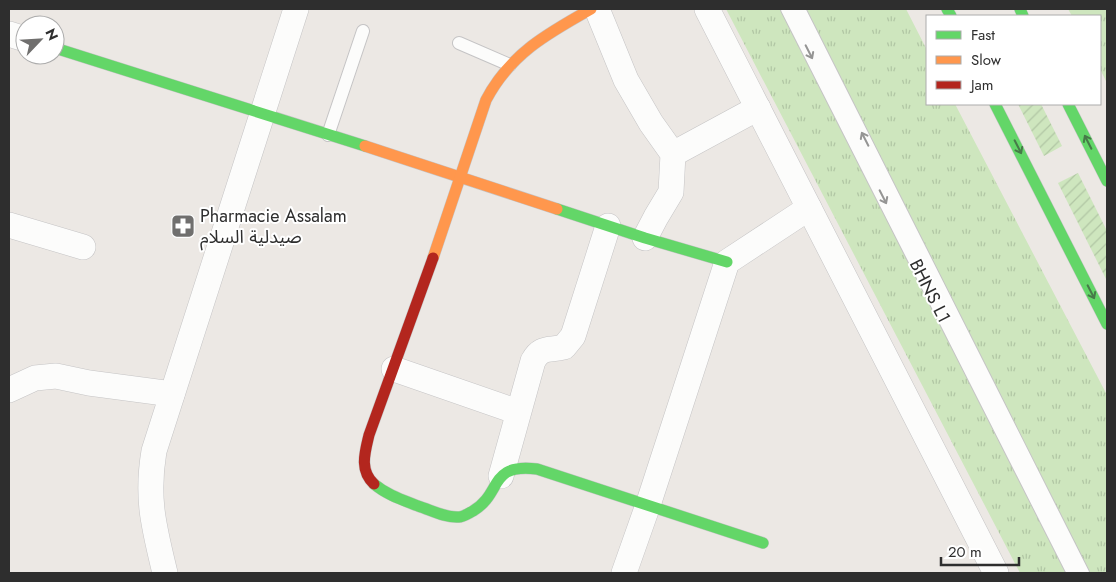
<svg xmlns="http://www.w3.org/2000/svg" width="1116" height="582" viewBox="0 0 1116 582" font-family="Jost,'Noto Sans Arabic',sans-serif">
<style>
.grass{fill:url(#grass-tufts)}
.garden{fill:url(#garden-furrows)}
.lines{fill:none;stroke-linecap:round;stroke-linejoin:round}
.lane-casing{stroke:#c5c4c5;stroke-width:14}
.street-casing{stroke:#c5c4c5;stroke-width:26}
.fast-casing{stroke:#c5c4c5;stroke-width:12}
.slow-casing{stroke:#c5c4c5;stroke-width:12}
.jam-casing{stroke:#c5c4c5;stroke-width:12}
.lane{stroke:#fcfcfb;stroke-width:12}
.street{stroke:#fcfcfb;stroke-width:25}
.fast{stroke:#63d668;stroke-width:11}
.slow{stroke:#ff974d;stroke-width:11}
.jam{stroke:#b3261e;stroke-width:11}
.oneway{stroke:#959594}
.oneway2{stroke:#467a48}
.labels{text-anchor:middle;stroke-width:4;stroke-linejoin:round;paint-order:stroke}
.poi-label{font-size:18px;fill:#2e2e2e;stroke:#fff;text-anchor:start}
.street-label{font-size:18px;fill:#2e2e2e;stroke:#fff}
</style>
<defs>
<pattern id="grass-tufts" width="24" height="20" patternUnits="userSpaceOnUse" patternTransform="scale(1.25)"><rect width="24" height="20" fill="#cee6be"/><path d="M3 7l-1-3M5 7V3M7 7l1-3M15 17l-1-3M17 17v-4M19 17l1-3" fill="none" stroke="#b1c6a4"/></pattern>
<pattern id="garden-furrows" width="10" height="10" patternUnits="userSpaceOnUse" patternTransform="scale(1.25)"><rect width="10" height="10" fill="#cee6be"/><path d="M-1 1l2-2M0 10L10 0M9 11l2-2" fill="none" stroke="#b1c6a4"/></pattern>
</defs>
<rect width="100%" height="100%" fill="#ece8e4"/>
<g class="grass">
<path d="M 726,9 L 906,9 L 927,50 L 927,104 L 955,104 L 1107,395 L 1107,573 L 1020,573 Z"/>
<path d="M 1068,9 L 1107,9 L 1107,83 L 1100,69 L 1100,16 L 1072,16 Z"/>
</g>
<g class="garden">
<path d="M 1018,104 L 1041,104 L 1062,146 L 1044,156 Z"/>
<path d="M 1078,173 L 1107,231 L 1107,281 L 1058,183 Z"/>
</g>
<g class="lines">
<g class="lane-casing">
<g id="lane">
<path d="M 787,9 L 1073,573"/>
<path d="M 799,9 L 1083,573"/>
<path d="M 459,43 L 510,65"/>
<path d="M 328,135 L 363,31"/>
</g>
</g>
<g class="street-casing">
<g id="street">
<path d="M 597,9 L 626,80 L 651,123 L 673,154 L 671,192 L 656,217 L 645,238"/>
<path d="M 707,9 L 996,573"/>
<path d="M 9,34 L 25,39"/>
<path d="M 673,154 L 758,108"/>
<path d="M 9,225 L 83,247"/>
<path d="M 394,369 L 518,412"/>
<path d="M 9,390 L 35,378 L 56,376 L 89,383 L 172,394"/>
<path d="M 501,476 L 533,361 C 541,346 549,351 564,347 L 573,336 L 608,226"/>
<path d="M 165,573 C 154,527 146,499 154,451 L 296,9"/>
<path d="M 624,573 L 648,505 L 727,262 L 809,208"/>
</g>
</g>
<g class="fast-casing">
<g id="fast">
<path d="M 947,9 L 951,16"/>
<path d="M 1020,9 L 1023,16"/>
<path d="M 55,48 L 365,146"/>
<path d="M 995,104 L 1107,324"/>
<path d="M 1068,104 L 1107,181"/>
<path d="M 557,209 L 645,238 L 727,262"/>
<path d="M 374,484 C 387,495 403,500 418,506 C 431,510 445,518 459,517 C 463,517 469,513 473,511 C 503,493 488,463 537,469 L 763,543"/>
</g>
</g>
<g class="slow-casing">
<g id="slow">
<path d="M 365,146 L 557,209"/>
<path d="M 433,258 L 486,100 C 510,54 548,33 591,9"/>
</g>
</g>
<g class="jam-casing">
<path id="jam" d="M 374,484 C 359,470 365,452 369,435 L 433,258"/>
</g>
<use href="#lane" class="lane"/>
<use href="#street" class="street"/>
<use href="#fast" class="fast"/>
<use href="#slow" class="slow"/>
<use href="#jam" class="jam"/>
</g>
<defs><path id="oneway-shaft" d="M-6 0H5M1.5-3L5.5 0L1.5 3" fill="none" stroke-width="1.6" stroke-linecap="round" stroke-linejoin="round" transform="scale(1.25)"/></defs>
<g class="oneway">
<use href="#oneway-shaft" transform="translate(809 52) rotate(63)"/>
<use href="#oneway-shaft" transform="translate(865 139) rotate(-117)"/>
<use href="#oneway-shaft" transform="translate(883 197) rotate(63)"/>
</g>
<g class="oneway2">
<use href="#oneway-shaft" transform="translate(1088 142) rotate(-117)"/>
<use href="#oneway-shaft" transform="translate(1018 147) rotate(63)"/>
<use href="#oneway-shaft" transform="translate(1091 292) rotate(63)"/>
</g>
<defs>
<g id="pharmacy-square" transform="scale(1.25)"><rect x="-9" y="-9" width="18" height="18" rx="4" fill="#706f6e" stroke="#fff"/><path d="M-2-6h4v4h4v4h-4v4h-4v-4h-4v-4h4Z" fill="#fff"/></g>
</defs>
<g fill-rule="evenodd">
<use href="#pharmacy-square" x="183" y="226"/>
</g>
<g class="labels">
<g class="poi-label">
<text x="200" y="222">Pharmacie Assalam<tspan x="200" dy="21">صيدلية السلام</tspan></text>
</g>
<g class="street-label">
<text transform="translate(930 291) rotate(63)" y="6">BHNS L1</text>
</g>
</g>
<rect width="1116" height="582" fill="none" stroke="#2e2e2e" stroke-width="20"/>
<rect x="926" y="15" width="175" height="90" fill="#ffffff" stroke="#ababab"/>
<rect x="936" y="31" width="25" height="8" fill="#63d668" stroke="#ababab"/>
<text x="971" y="40" font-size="15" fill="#2e2e2e">Fast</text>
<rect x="936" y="56" width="25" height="8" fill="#ff974d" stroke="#ababab"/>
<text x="971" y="65" font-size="15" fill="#2e2e2e">Slow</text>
<rect x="936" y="81" width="25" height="8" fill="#b3261e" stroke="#ababab"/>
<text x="971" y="90" font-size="15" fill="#2e2e2e">Jam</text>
<g transform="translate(40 40) rotate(65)"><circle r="24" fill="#ffffff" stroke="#ababab"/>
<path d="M0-4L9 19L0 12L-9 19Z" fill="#706f6e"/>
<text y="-8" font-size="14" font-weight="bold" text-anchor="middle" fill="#2e2e2e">N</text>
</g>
<path d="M941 557v8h78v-8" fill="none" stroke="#2e2e2e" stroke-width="2.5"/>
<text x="948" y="557" font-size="15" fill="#2e2e2e" stroke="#ffffff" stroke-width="4" paint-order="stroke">20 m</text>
</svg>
